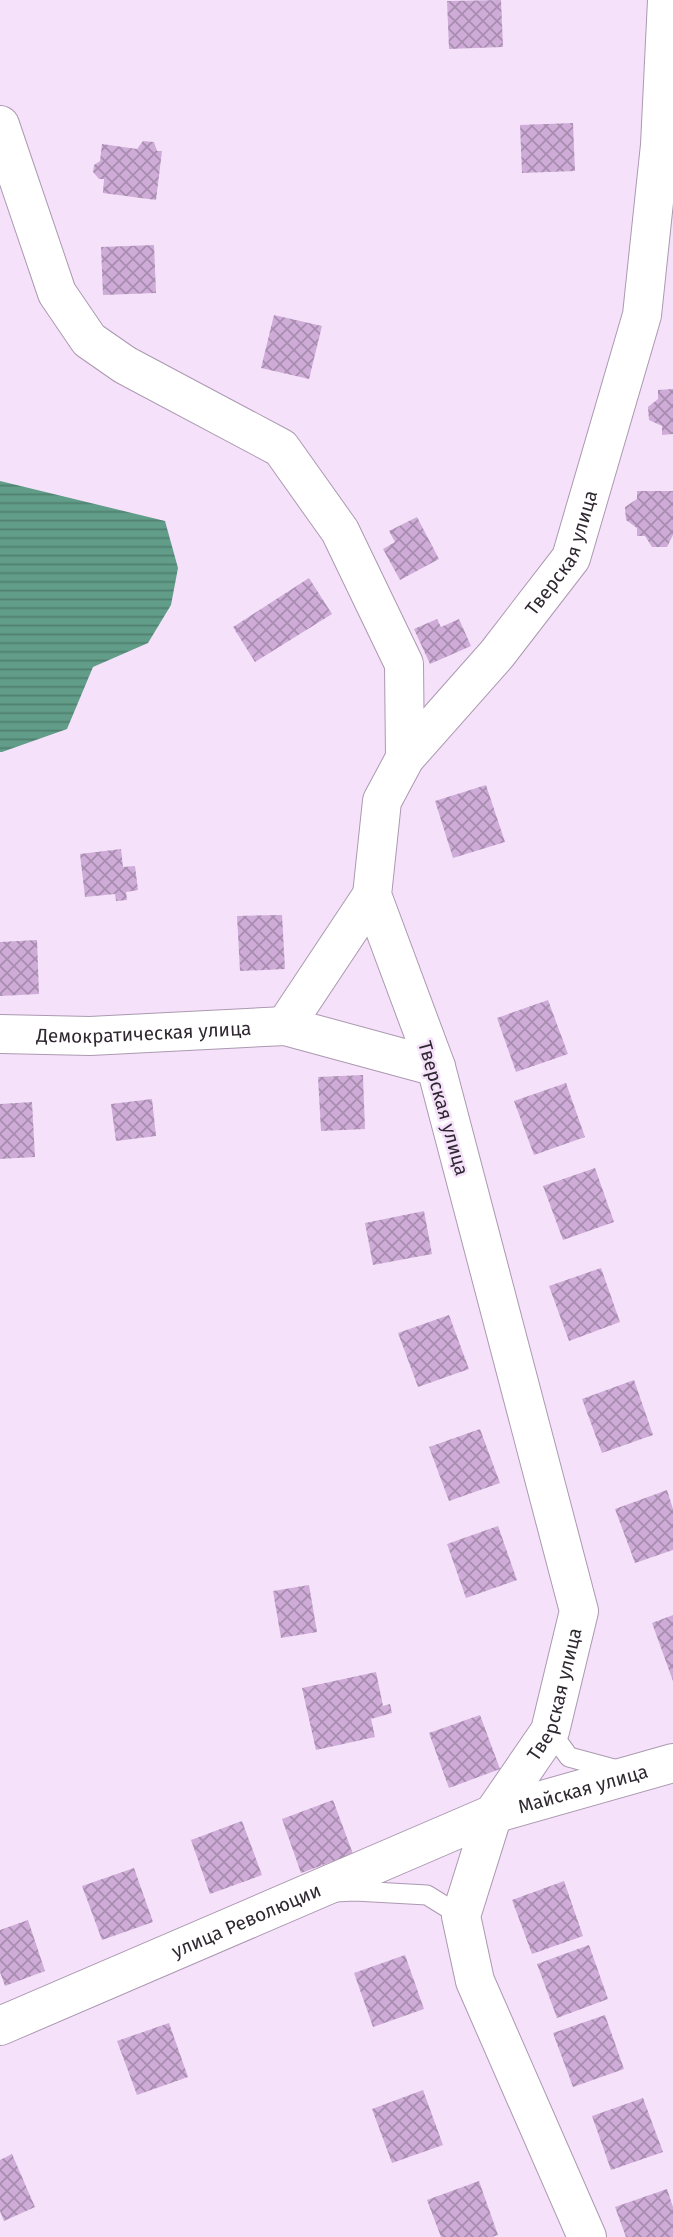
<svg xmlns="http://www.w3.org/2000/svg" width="673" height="2237" viewBox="0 0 673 2237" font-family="'Fira Sans',sans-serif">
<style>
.water{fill:url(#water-rules)}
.building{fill:url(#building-cross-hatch)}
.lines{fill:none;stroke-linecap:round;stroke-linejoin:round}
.lane-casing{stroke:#ab99b0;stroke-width:21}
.street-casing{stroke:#ab99b0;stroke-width:40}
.lane{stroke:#fff;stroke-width:19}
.street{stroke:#fff;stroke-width:38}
.labels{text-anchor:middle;stroke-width:5;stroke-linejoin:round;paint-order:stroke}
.street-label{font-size:19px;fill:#2f2831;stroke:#f5e2fa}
</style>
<defs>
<pattern id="water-rules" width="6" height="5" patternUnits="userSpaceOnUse" patternTransform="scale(1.75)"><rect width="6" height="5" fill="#619d88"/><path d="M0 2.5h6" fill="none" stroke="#508070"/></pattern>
<pattern id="building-cross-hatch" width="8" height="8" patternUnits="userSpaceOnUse" patternTransform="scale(1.75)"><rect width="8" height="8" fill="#ceacd7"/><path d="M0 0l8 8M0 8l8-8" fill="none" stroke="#a88caf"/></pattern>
</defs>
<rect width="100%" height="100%" fill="#f5e2fa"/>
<path class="water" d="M 0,481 L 165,521 L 178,568 L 171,605 L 148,643 L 93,667 L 67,729 L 2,752 L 0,752 Z"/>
<g class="building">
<path d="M 501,0 L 503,47 L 449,49 L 447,1 Z"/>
<path d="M 573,123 L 575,171 L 522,173 L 520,125 Z"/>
<path d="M 143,141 L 154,142 L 157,151 L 162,151 L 156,200 L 103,193 L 104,179 L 99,179 L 93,172 L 94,165 L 100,161 L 102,144 L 137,149 Z"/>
<path d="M 154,245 L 156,293 L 103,295 L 101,247 Z"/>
<path d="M 274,315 L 322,326 L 309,379 L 261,368 Z"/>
<path d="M 673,389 L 673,434 L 662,435 L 662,426 L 649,420 L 648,407 L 658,399 L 658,390 Z"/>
<path d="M 637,491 L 673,491 L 673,535 L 667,547 L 652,547 L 645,536 L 637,536 L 637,528 L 626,520 L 625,507 L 637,499 Z"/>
<path d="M 417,517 L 439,559 L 400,580 L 383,549 L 395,542 L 389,531 Z"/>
<path d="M 309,578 L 332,614 L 255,662 L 233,627 Z"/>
<path d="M 437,619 L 441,627 L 459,619 L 471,646 L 430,664 L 414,629 Z"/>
<path d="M 486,785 L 505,842 L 453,858 L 435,801 Z"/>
<path d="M 121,849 L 123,867 L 135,866 L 138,890 L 126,892 L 127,900 L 116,901 L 115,894 L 85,897 L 80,854 Z"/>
<path d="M 282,915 L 285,969 L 240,971 L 237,916 Z"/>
<path d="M 37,940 L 39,994 L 0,996 L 0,942 Z"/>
<path d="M 548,1000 L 568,1054 L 516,1072 L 497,1018 Z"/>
<path d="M 363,1075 L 365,1129 L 321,1131 L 318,1077 Z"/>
<path d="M 566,1083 L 585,1137 L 534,1155 L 514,1101 Z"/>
<path d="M 152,1099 L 156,1136 L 116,1141 L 111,1104 Z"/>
<path d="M 32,1102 L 35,1157 L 0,1159 L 0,1104 Z"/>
<path d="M 595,1168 L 614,1222 L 563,1240 L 543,1186 Z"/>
<path d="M 424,1211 L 432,1254 L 373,1265 L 365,1223 Z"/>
<path d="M 601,1268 L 620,1322 L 569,1341 L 549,1286 Z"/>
<path d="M 449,1315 L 469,1369 L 418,1387 L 398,1333 Z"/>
<path d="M 634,1380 L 653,1435 L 602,1453 L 582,1399 Z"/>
<path d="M 480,1429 L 500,1483 L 449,1501 L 429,1447 Z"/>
<path d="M 667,1490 L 673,1509 L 673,1550 L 635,1563 L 615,1509 Z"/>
<path d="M 498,1526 L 517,1580 L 466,1598 L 447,1544 Z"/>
<path d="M 309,1585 L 317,1632 L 281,1638 L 273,1591 Z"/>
<path d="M 673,1615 L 673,1681 L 652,1623 Z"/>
<path d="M 376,1672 L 383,1706 L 390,1704 L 392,1713 L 371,1719 L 375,1737 L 316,1750 L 302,1688 Z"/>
<path d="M 480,1715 L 500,1769 L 449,1788 L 429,1733 Z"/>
<path d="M 333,1800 L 353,1854 L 301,1873 L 282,1819 Z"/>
<path d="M 242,1821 L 262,1875 L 210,1894 L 191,1840 Z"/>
<path d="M 134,1868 L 153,1922 L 102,1940 L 82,1886 Z"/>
<path d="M 564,1881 L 583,1936 L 532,1954 L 512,1900 Z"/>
<path d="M 28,1920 L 45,1971 L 5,1986 L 0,1972 L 0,1930 Z"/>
<path d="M 589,1945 L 608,1999 L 557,2018 L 537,1964 Z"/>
<path d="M 405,1955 L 424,2009 L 373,2027 L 354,1973 Z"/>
<path d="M 605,2015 L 624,2069 L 573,2087 L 553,2033 Z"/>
<path d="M 169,2023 L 188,2077 L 137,2095 L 117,2041 Z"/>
<path d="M 423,2090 L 443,2145 L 392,2163 L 372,2109 Z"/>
<path d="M 643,2098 L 663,2152 L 611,2170 L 592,2116 Z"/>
<path d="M 12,2154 L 35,2207 L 4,2221 L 0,2211 L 0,2160 Z"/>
<path d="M 479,2181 L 498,2235 L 492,2237 L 441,2237 L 427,2200 Z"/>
<path d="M 667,2189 L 673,2207 L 673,2237 L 626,2237 L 615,2207 Z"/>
</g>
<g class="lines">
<g class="lane-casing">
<g id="lane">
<path d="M 550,1731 L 569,1757 L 621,1771"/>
<path d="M 335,1892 L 355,1891 L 427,1895 L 461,1916"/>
</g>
</g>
<g class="street-casing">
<g id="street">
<path d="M 0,125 L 57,293 L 89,340 L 125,365 L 281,448 L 340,531 L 404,664 L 405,758"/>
<path d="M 285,1026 L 372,895"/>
<path id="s1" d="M 0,1034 L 90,1036 L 285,1026 L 436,1067"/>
<path id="s2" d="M 0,2026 L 493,1814 L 673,1763"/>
<path id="s3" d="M 587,2237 L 475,1981 L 461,1916 L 493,1814 L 550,1731 L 579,1611 L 436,1067 L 372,895 L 382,801 L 405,758 L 497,654 L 571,558 L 642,315 L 660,145 L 667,0"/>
</g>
</g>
<use href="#lane" class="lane"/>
<use href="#street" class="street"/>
</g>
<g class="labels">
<g class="street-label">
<text dy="7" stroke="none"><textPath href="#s3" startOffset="1827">Тверская улица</textPath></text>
<text dy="7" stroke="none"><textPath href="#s1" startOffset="144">Демократическая улица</textPath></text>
<text transform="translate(444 1108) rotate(74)" y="7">Тверская улица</text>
<text dy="7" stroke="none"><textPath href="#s3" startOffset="590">Тверская улица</textPath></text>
<text dy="7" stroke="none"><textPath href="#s2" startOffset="630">Майская улица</textPath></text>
<text dy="7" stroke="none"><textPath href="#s2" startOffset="268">улица Революции</textPath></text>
</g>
</g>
</svg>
